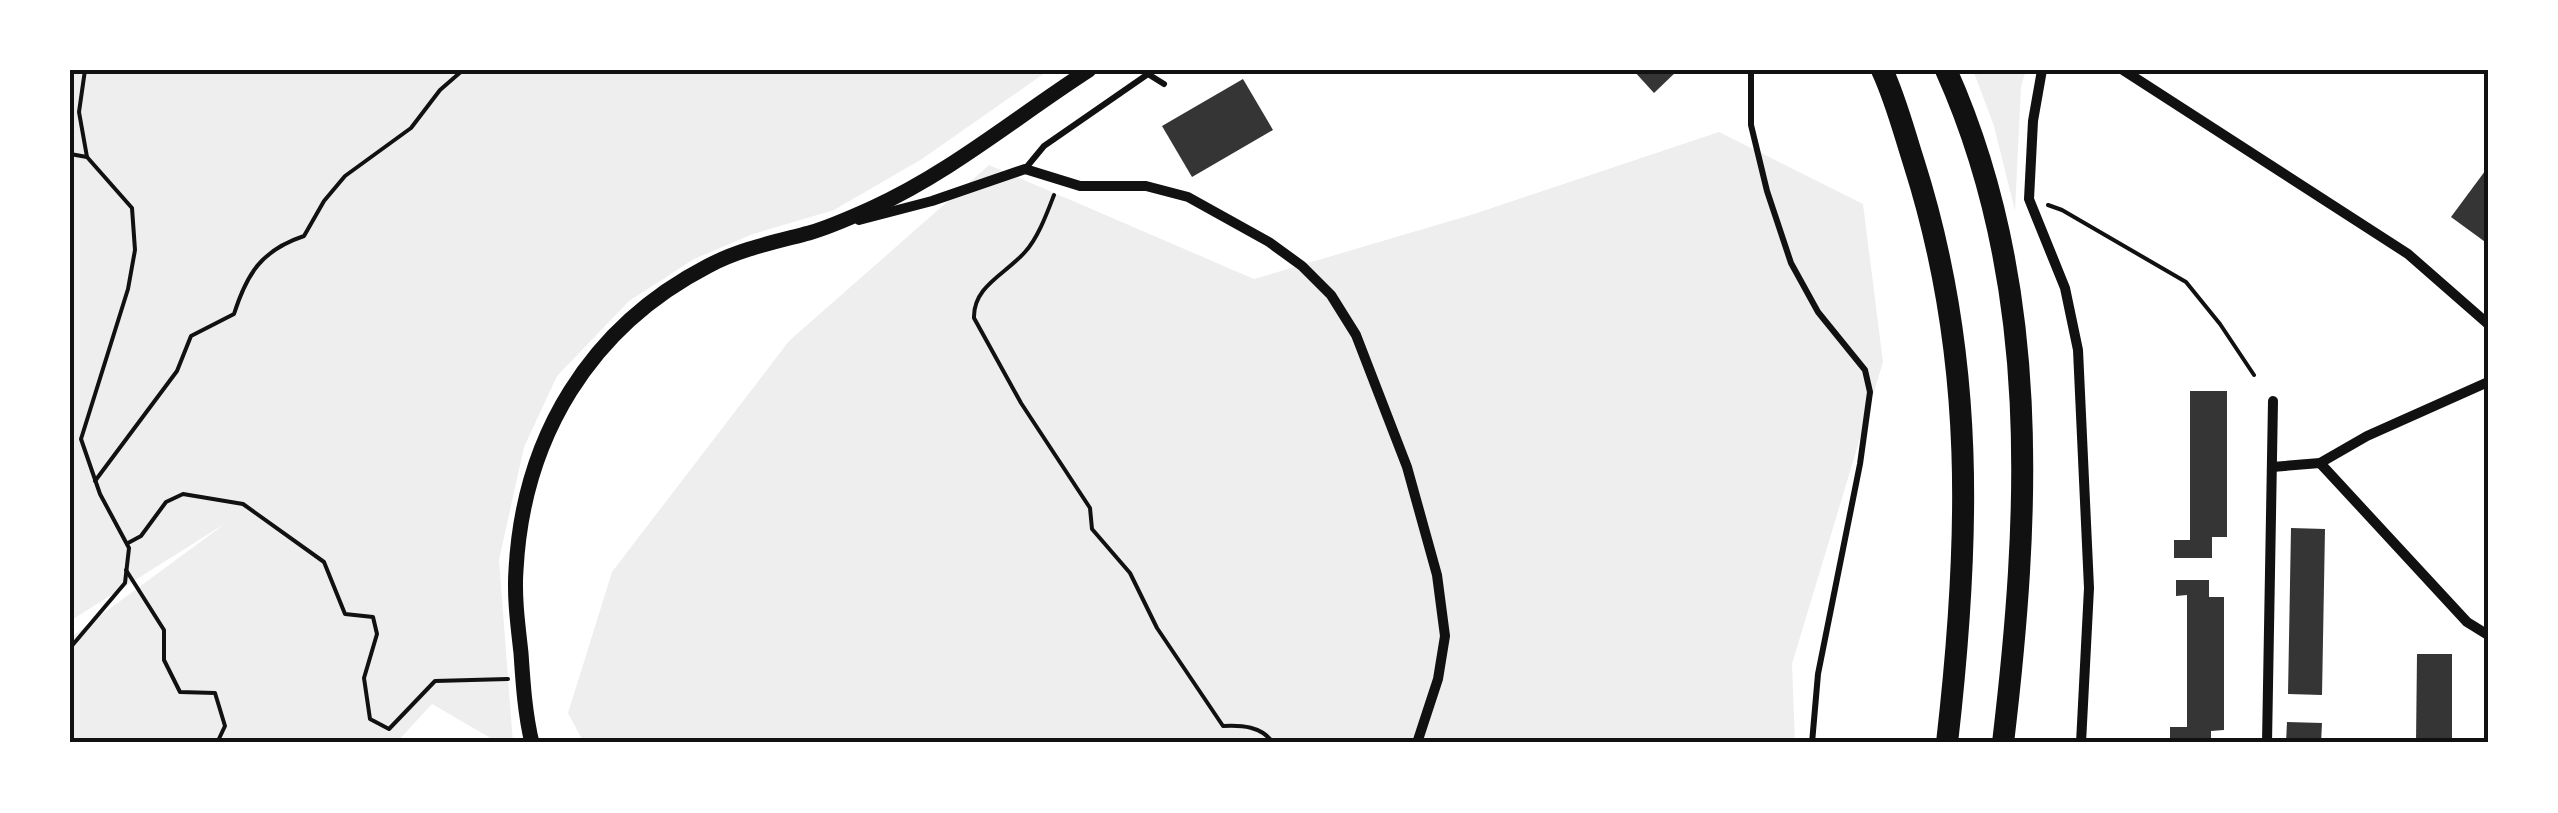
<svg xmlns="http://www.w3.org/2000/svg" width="2558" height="813" viewBox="0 0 2558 813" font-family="Raleway,sans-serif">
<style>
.green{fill:#eee}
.building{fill:#353535}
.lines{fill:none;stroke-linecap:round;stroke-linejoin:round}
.path{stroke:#111;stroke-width:4}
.service{stroke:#111;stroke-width:6}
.minor{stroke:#111;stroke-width:10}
.tertiary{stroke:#111;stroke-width:15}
.motorway{stroke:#111;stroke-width:22}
.neatline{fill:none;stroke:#111;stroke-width:4}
</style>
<rect width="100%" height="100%" fill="#fff"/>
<g class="green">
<path d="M 70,70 L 1049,70 L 922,159 L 834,210 L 753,234 L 694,259 L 629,301 L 557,376 L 524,447 L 499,560 L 513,743 L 499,743 L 432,704 L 396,743 L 70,743 L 70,638 L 226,523 L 70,621 Z"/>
<path d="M 1973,70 L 2026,70 L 2021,87 L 2015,211 L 1994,126 Z"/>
<path d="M 1719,132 L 1863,204 L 1883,362 L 1792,664 L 1795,743 L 584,743 L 568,713 L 612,572 L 789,341 L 989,165 L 1254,279 L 1474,214 Z"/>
</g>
<g class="building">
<path d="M 1633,70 L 1678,70 L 1654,93 Z"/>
<path d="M 1243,79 L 1273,130 L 1192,177 L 1162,126 Z"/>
<path d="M 2488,167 L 2488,244 L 2451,217 Z"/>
<path d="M 2190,391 L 2227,391 L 2227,537 L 2212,537 L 2212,558 L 2174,558 L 2174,540 L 2190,540 Z"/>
<path d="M 2291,528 L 2325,529 L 2322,695 L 2288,694 Z"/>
<path d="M 2176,580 L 2209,580 L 2209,597 L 2224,597 L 2224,730 L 2211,731 L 2211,743 L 2170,743 L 2170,727 L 2187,727 L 2187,595 L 2176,596 Z"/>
<path d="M 2417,654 L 2452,654 L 2452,743 L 2416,743 Z"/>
<path d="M 2287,722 L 2322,723 L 2321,743 L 2286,743 Z"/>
</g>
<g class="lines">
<g class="path">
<path d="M 70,154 L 87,157"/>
<path d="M 1054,195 C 1047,213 1038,238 1025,252 C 1006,274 973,286 974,318 L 1021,403 L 1090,508 L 1092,529 L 1130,573 L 1157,628 L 1223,726 C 1241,725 1262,726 1273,743"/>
<path d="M 2048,205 L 2062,210 L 2186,282 L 2220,324 L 2254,375"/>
<path d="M 95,481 L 177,371 L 191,336 L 234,314 C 247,273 262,250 304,236 L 324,201 L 345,176 L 411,128 L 440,90 L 463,70"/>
<path d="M 128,543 L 141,536 L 166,502 L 183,494 L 243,504 L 324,562 L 345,614 L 373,617 L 377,634 L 364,678 L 370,719 L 389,729 L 435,681 L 508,679"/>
<path d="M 126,570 L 164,630 L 164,660 L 180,692 L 215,693 L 225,726 L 217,743"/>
<path d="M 70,648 L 125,583 L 129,548 L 100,494 L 81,439 L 128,289 L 135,250 L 132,208 L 87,157 L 79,112 L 85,70"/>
</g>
<g class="service">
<path d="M 1751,70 L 1751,125 L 1767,191 L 1791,263 L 1818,312 L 1865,370 L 1870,392 L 1860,464 L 1818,674 L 1812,743"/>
<path d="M 1025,169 L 1044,146 L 1148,74 L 1164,84"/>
</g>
<g class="minor">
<path d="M 2042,70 L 2033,121 L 2029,199 L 2065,288 L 2078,350 L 2089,588 L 2081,743"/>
<path d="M 2123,70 L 2408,254 L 2488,324"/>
<path d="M 859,220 L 932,201 L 1025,169 L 1080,186 L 1146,186 L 1188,197 L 1269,242 L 1302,266 L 1331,295 L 1356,335 L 1407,467 L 1437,575 L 1445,636 L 1438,679 L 1417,743"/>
<path d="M 2320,463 L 2467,622 L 2488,635"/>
<path d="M 2272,467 L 2320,463 L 2367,436 L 2488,382"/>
<path d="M 2267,743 L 2273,401"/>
</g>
<path class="tertiary" d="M 532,743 C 525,714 523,683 521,653 C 518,626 514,597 516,570 C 523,437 590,327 708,266 C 740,249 775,242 809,233 C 830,227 852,217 872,208 C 951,172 1016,117 1089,70"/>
<g class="motorway">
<path d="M 1882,70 C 1896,100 1904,132 1914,163 C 1976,358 1970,543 1947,743"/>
<path d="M 1946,70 C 2042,284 2030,516 2003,743"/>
</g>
</g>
<rect width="2558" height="813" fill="none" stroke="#ffffff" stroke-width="145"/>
<rect x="72" y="72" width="2414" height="668" class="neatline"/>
</svg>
